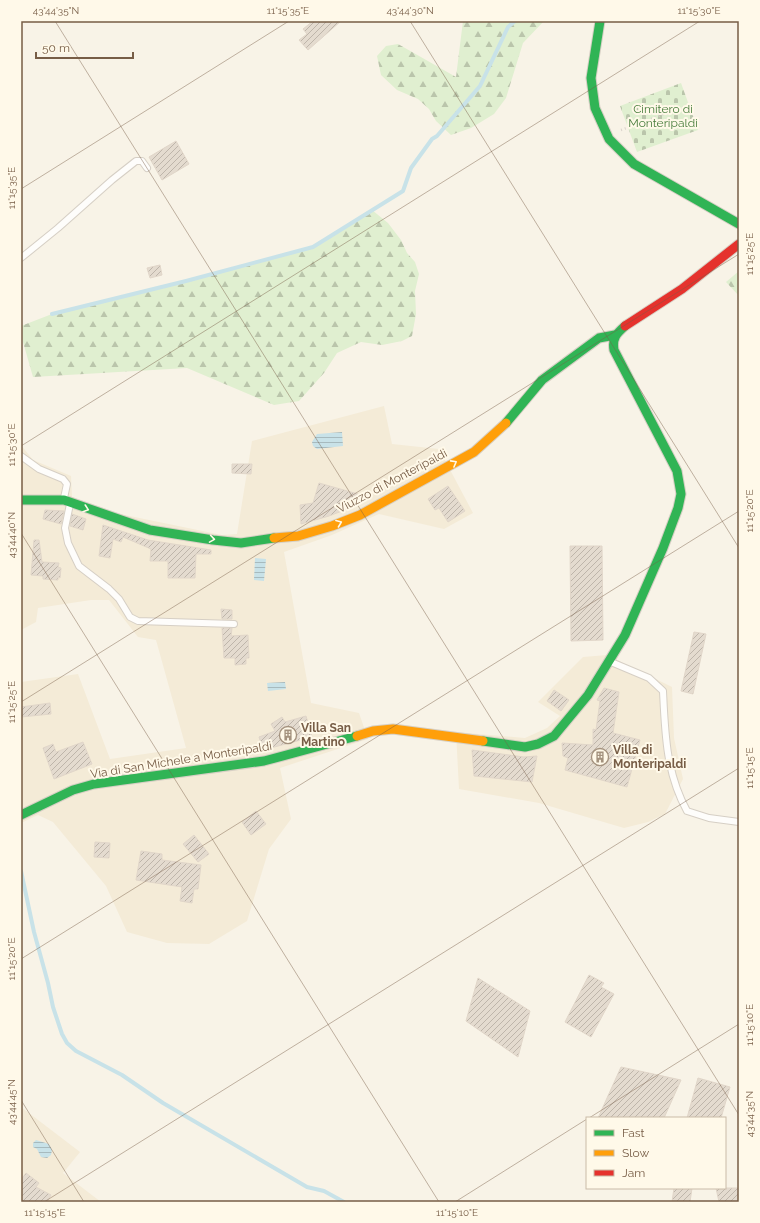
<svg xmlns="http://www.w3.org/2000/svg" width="760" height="1223" viewBox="0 0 760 1223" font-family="Raleway,sans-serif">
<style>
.residential{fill:#f4ebd7}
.forest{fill:url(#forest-firs)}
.cemetery{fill:url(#cemetery-stones)}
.water{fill:url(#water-rules)}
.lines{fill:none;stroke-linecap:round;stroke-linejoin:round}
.stream{stroke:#c8e2e8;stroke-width:4}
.building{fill:url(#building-hatch);stroke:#e1d6c9}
.lane-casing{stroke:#d6cfc5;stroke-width:8}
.fast-casing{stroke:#d6cfc4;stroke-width:11}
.slow-casing{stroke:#d6cfc4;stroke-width:11}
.jam-casing{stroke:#d6cfc4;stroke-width:11}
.path{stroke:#dad3cb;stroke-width:2.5;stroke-dasharray:1 3;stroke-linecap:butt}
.lane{stroke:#fefdfb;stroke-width:6}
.fast{stroke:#30b455;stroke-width:9}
.slow{stroke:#ff9f0a;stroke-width:9}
.jam{stroke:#e5322d;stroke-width:9}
.oneway{stroke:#fff9e9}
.ticks{fill:none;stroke:#775d46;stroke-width:1;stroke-opacity:0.45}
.labels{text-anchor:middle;stroke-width:4;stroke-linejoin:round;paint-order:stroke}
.park-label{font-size:12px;fill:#497e3d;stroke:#fff9e9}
.street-label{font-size:12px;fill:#775d46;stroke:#fff9e9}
.poi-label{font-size:12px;font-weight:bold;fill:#775d46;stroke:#fff9e9;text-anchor:start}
.neatline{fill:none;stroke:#775d46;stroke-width:1.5}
.ticks-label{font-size:10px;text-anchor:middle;fill:#775d46}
</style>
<defs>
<pattern id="forest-firs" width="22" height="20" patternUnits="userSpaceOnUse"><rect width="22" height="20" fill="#e0efd0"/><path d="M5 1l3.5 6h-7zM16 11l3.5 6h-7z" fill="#bac5ab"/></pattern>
<pattern id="cemetery-stones" width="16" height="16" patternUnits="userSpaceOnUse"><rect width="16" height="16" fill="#e0efd0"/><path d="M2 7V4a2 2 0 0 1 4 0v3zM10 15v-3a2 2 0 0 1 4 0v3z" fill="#bac5ab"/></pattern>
<pattern id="water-rules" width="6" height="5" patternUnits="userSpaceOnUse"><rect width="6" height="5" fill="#c8e2e8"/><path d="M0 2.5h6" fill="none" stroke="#a7babe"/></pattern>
<pattern id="building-hatch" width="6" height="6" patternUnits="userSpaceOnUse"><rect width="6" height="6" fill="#e4dbcf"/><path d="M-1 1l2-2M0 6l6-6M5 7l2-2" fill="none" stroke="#beb5aa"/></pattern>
</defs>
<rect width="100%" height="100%" fill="#f8f3e7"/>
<g class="residential">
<path d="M 384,406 L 392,444 L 439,449 L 473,513 L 444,529 L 379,514 L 332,535 L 284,552 L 311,703 L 359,713 L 368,739 L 280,768 L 291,819 L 269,849 L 247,921 L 209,944 L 167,943 L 127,932 L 106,886 L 53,822 L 38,815 L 21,823 L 21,682 L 78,674 L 110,759 L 186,748 L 156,640 L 138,637 L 109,600 L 91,600 L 38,608 L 36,622 L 21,630 L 21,445 L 33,460 L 71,476 L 72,497 L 120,514 L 222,535 L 237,534 L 252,441 Z"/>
<path d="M 607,655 L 672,687 L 674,738 L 683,779 L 665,814 L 648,822 L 624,828 L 539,803 L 459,789 L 456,732 L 525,738 L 547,728 L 560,716 L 538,702 L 583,657 Z"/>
<path d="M 21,1107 L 80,1152 L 63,1173 L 101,1202 L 21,1202 Z"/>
</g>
<g class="forest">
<path d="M 463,21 L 544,21 L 523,43 L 506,98 L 494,114 L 471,128 L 451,135 L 436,121 L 429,109 L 418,99 L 397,90 L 381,75 L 377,56 L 386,46 L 398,44 L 456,77 Z"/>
<path d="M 372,210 L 388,223 L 401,240 L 407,253 L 415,262 L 419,274 L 415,291 L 416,314 L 412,336 L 402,341 L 382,345 L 361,342 L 337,353 L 324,373 L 299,401 L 274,405 L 187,368 L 33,377 L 21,335 L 21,326 L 52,314 L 186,281 L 313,247 Z"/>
<path d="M 739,271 L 739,296 L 726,282 Z"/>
</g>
<path class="cemetery" d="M 681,83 L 698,130 L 637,152 L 620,106 Z"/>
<g class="water">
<path d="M 342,432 L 343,446 L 317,449 L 313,446 L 312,442 L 317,434 Z"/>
<path d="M 255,558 L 266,559 L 264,581 L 254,580 Z"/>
<path d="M 285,682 L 286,689 L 268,691 L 267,683 Z"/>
<path d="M 36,1140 L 49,1144 L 52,1150 L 51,1155 L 47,1158 L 41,1157 L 37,1149 L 33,1147 L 33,1143 Z"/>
</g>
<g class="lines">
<g class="stream">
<path d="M 52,314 L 186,281 L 313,247 L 403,191 L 411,168 L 432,139 L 437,136 L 480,86 L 508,27 L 515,21"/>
<path d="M 21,871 L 34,932 L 48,983 L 53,1007 L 62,1034 L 67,1043 L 76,1051 L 122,1075 L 163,1103 L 307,1187 L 324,1191 L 344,1202"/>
</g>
</g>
<g class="building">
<path d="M 313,21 L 341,21 L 308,50 L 299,40 L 307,34 L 303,29 Z"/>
<path d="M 176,141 L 189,164 L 162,180 L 149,157 Z"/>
<path d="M 160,265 L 162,275 L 150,278 L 147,268 Z"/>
<path d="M 232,464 L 252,464 L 251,474 L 232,473 Z"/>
<path d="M 319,483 L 358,494 L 355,506 L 329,516 L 301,524 L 300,505 L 313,503 Z"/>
<path d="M 448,486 L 465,511 L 448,522 L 439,508 L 435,510 L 428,499 Z"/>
<path d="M 45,510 L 64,511 L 61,524 L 43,519 Z"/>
<path d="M 72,514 L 86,519 L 83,530 L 70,526 Z"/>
<path d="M 103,525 L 148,540 L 211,550 L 211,554 L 196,554 L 195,578 L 168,578 L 168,561 L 150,561 L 151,549 L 123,537 L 121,542 L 113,539 L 110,558 L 99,556 Z"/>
<path d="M 34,540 L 39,540 L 42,562 L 59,563 L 58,567 L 61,568 L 60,578 L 58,577 L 58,580 L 43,579 L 43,576 L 31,575 Z"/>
<path d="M 570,546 L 602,546 L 603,640 L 571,641 Z"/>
<path d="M 221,609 L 232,610 L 232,619 L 222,619 Z"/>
<path d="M 222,628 L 232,628 L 231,636 L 248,635 L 249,658 L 246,658 L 246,664 L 235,665 L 235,658 L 224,658 Z"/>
<path d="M 694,632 L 706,634 L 693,694 L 681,691 Z"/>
<path d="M 604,688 L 619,692 L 613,733 L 640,740 L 627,787 L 565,770 L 568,758 L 563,756 L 562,743 L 593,745 L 593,729 L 596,730 L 600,701 L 597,700 Z"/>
<path d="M 554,690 L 569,700 L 561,711 L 547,701 Z"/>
<path d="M 50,703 L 51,714 L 21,717 L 21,707 Z"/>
<path d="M 306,716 L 312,737 L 263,750 L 259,737 L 275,731 L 271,724 L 282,717 L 285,722 Z"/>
<path d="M 83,742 L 92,764 L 54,779 L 43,748 L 53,744 L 56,752 Z"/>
<path d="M 472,750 L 524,757 L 537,756 L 532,782 L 474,776 Z"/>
<path d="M 256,811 L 266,824 L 251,835 L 242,822 Z"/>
<path d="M 194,835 L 209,854 L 198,862 L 183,844 Z"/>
<path d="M 95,842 L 110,843 L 109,858 L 94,857 Z"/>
<path d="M 141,851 L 162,854 L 162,860 L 201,865 L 198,889 L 194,889 L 192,903 L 180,901 L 182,887 L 136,880 Z"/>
<path d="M 589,975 L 604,983 L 601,987 L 614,994 L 591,1037 L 565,1022 Z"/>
<path d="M 478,978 L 530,1011 L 518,1057 L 466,1021 Z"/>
<path d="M 621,1067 L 681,1080 L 664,1118 L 598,1118 Z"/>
<path d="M 698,1078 L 730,1087 L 721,1118 L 687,1118 Z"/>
<path d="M 26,1173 L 39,1183 L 36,1187 L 51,1195 L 47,1202 L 21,1202 L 21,1180 Z"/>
<path d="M 674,1188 L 692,1188 L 690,1202 L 672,1202 Z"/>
<path d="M 716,1188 L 739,1188 L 739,1202 L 719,1202 Z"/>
</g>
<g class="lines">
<g class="lane-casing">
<g id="lane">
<path d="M 21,258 L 58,228 L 112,180 L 136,161 L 142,161 L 147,168"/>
<path d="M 21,456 L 39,469 L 63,479 L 67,484 L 64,498"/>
<path d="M 70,504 L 65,528 L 68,543 L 79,566 L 109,589 L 119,599 L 130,617 L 138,621 L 234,624"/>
<path d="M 611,662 L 649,678 L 663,691 C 665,733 666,773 687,811 L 709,818 L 739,822"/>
</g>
</g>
<g class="fast-casing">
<g id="fast">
<path d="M 600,21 L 591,78 L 595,108 L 609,139 L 634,164 L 739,224"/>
<path d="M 506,423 L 542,380 L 599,338 L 615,335"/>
<path d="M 21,500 L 64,500 L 150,530 L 213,540 L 241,543 L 274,538"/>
<path d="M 483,741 L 525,747 L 538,744 L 554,736 L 588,695 L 625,635 L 663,548 L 678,508 L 681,494 L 677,471 L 614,350 C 612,338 616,334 625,326"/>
<path d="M 21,815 L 73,790 L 94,784 L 264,761 L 357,736"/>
</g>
</g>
<g class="slow-casing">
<g id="slow">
<path d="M 274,538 L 298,536 L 332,526 L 360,515 L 474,452 L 506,423"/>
<path d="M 357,736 L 373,731 L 393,729 L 483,741"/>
</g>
</g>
<g class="jam-casing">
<path id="jam" d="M 625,326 L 682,289 L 739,244"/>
</g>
<path class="path" d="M 621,130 L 675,110"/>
<use href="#lane" class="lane"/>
<use href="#fast" class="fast"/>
<use href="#slow" class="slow"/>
<use href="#jam" class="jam"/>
</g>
<defs><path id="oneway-chevron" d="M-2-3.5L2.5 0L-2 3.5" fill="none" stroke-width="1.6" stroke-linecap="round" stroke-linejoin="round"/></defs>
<g class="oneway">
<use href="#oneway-chevron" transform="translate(454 463) rotate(-29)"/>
<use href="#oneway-chevron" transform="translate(86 509) rotate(19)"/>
<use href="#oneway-chevron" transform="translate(339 523) rotate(-21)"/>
<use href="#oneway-chevron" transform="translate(212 539) rotate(9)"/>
</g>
<path class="ticks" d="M 55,21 L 739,1115M 410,21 L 739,548M 21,189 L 289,21M 21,446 L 700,21M 21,533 L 439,1202M 21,702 L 739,254M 21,959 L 739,511M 21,1100 L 84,1202M 589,1118 L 739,1024M 44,1202 L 739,768M 455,1202 L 587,1119"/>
<defs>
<g id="building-ring" transform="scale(0.9)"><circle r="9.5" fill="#fff9e9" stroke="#a4927e" stroke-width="1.5"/><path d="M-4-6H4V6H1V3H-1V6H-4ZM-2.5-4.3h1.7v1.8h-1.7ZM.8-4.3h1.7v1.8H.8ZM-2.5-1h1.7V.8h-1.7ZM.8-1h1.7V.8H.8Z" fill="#a4927e"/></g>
</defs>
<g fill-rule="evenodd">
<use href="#building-ring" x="288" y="735"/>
<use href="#building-ring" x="600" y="757"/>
</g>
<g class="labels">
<g class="park-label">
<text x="663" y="113">Cimitero di<tspan x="663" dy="14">Monteripaldi</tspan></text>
</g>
<g class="street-label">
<text transform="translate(392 481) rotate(-28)" y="4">Viuzzo di Monteripaldi</text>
<text transform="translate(181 760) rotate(-9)" y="4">Via di San Michele a Monteripaldi</text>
</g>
<g class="poi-label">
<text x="301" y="732">Villa San<tspan x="301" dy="14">Martino</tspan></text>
<text x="613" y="754">Villa di<tspan x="613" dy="14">Monteripaldi</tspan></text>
</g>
</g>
<rect width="760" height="1223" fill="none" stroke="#fff9e9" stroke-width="44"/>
<rect x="586" y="1117" width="140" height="72" fill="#fff9e9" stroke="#c9bba8"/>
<rect x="594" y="1130" width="20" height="6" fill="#30b455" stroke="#c9bba8"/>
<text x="622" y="1137" font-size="12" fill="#775d46">Fast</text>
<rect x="594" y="1150" width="20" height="6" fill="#ff9f0a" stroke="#c9bba8"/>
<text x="622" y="1157" font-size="12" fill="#775d46">Slow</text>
<rect x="594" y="1170" width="20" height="6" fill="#e5322d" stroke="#c9bba8"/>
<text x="622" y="1177" font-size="12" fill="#775d46">Jam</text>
<path d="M36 52v6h97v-6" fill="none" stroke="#775d46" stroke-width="2"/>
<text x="42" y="52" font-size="12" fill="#775d46" stroke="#fff9e9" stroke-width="3" paint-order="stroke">50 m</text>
<rect x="22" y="22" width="716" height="1179" class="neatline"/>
<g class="ticks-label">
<text x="56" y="14">43°44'35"N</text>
<text x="288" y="14">11°15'35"E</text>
<text x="410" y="14">43°44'30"N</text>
<text x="699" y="14">11°15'30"E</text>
<text transform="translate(11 188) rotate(-90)" y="4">11°15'35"E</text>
<text transform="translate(749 254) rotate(-90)" y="4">11°15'25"E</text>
<text transform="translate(11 445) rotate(-90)" y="4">11°15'30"E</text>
<text transform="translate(749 511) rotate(-90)" y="4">11°15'20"E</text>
<text transform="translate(11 535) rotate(-90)" y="4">43°44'40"N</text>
<text transform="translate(11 702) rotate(-90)" y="4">11°15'25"E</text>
<text transform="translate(749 768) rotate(-90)" y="4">11°15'15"E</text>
<text transform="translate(11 959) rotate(-90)" y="4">11°15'20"E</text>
<text transform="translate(749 1025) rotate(-90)" y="4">11°15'10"E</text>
<text transform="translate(11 1102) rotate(-90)" y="4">43°44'45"N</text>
<text transform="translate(749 1114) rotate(-90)" y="4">43°44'35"N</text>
<text x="45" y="1216">11°15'15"E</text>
<text x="457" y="1216">11°15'10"E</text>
</g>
</svg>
